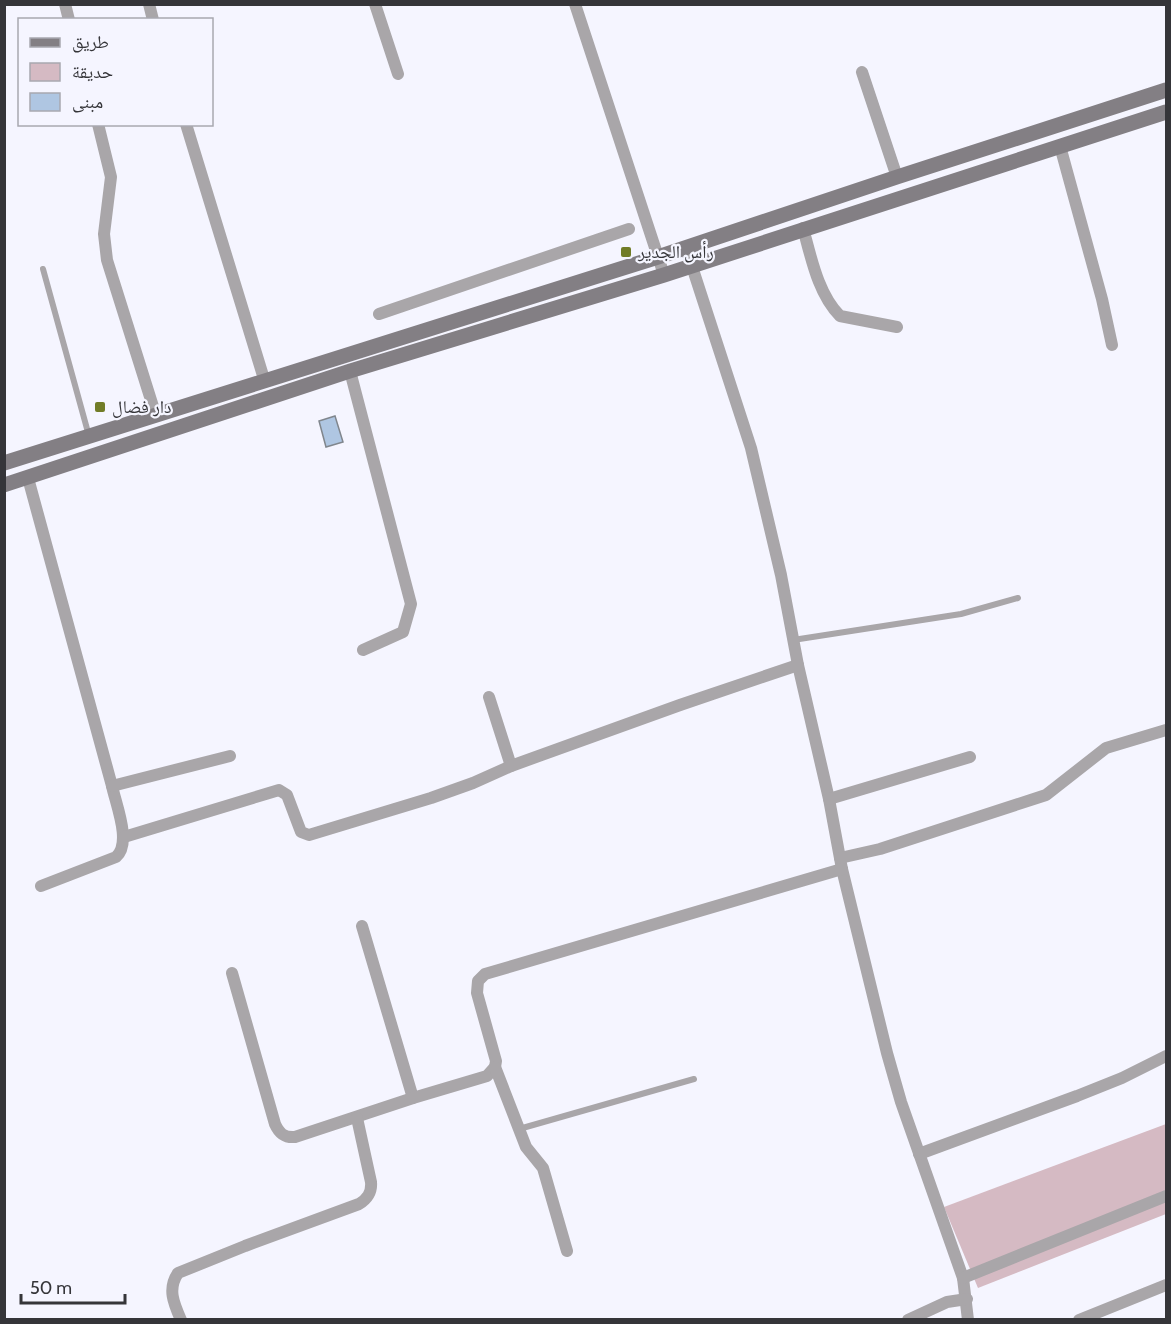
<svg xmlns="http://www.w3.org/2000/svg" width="1171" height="1324" viewBox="0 0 1171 1324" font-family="Cabin,'Noto Naskh Arabic',sans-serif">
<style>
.green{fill:#d5bac3}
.building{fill:#afc6e2;stroke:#80868d;stroke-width:1.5}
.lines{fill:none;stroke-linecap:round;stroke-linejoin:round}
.lane{stroke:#a9a6a9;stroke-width:6}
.street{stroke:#a9a6a9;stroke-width:12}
.secondary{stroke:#837f84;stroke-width:15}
.poi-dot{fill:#717c27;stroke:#f5f5ff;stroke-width:2}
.labels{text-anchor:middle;stroke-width:4.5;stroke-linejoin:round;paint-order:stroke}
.poi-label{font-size:18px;fill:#353539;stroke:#f5f5ff;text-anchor:start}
</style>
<rect width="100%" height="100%" fill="#f5f5ff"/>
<path class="green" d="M 1166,1124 L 1166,1214 L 978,1288 L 944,1207 Z"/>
<path class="building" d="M 335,416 L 343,442 L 326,447 L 319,421 Z"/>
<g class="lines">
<g class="lane">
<path d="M 43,269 L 89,436"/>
<path d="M 793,640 L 961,614 L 1018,598"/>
<path d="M 519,1129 L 694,1079"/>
</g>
<g class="street">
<path d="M 65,4 L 69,20"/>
<path d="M 149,4 L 153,20"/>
<path d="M 375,4 L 398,74"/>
<path d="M 575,4 L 664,275"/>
<path d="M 862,72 L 897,177"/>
<path d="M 98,124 L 111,177 L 104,234 L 107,260 L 156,416"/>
<path d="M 186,124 L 264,379"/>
<path d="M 1060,146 L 1102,299 L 1112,345"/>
<path d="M 803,228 C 811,257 818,294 840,316 L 897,327"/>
<path d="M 686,248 L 751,448 L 781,575 L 798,665 L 829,799 L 842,869 L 887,1053 L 901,1102 L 963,1278 L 968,1320"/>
<path d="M 379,314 L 629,229"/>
<path d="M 350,371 L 411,604 L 403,632 L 363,650"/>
<path d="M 28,478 L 112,786 C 116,805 132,843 116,857 L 41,886"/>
<path d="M 489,697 L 511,766"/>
<path d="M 112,786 L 230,756"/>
<path d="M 829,799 L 970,757"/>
<path d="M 124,837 L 279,790 L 287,795 L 301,832 L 309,835 L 431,798 L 473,783 L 511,766 L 680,705 L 798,665"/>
<path d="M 840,858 L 880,849 L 1046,795 L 1106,748 L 1166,730"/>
<path d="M 362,926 L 413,1098"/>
<path d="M 232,973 L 275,1124 C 279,1133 284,1138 295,1137 L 413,1098 L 487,1076 L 495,1067 L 496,1061 L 477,993 L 478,981 L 485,974 L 842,869"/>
<path d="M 495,1067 L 526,1147 L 543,1168 L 567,1251"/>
<path d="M 919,1154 L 1077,1096 L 1122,1078 L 1166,1056"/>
<path d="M 963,1278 L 1166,1196"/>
<path d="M 181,1320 C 174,1304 167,1289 178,1273 L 245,1246 L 359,1204 C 367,1199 372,1193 371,1182 L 357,1118"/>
<path d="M 908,1320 L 947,1302 L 967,1299"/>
<path d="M 1079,1320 L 1166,1285"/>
</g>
<g class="secondary">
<path d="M 4,463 L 658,257 L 897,177 L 1166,90"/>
<path d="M 4,485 L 350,371 L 664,275 L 1166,112"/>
</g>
</g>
<g class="poi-dot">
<rect x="620" y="246" width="12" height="12" rx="3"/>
<rect x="94" y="401" width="12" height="12" rx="3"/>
</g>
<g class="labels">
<g class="poi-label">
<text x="638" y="258">رأس الجدير</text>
<text x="112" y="413">دار فضال</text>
</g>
</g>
<rect width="1171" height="1324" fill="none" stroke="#353539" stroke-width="12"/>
<rect x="18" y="18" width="195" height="108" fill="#f5f5ff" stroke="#a8a8b0" stroke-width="1.5"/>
<rect x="30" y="38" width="30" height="9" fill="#837f84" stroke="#a8a8b0" stroke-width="1.5"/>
<text x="72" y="48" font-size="18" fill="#353539">طريق</text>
<rect x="30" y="63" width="30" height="18" fill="#d5bac3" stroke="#a8a8b0" stroke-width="1.5"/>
<text x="72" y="78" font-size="18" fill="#353539">حديقة</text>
<rect x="30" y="93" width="30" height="18" fill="#afc6e2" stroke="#a8a8b0" stroke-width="1.5"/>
<text x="72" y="108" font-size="18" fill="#353539">مبنى</text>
<path d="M21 1294v9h104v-9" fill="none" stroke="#353539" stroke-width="3"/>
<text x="30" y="1294" font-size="18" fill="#353539" stroke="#f5f5ff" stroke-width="4.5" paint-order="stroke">50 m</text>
</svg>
